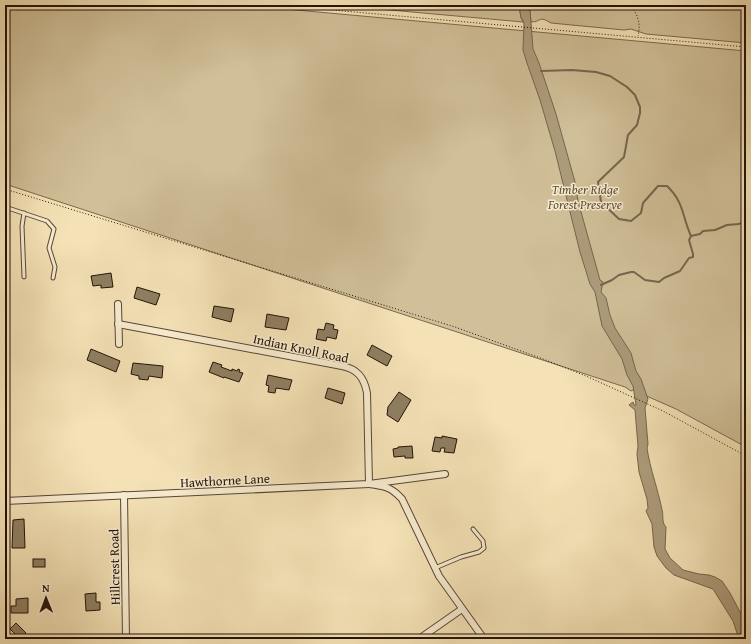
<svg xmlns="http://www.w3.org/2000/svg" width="751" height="644" viewBox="0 0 751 644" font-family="'Gentium Book Plus',serif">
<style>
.green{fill:#d0bf98;stroke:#796950}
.water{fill:#ad9c7b;stroke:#75654d}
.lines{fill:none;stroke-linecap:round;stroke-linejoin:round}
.stream{stroke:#75654d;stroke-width:2}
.building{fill:#8f7f62;stroke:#221308}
.lane-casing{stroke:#564734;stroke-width:5}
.street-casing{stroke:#564734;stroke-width:8}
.path{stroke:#221308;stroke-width:1;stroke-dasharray:1 2;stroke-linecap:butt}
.lane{stroke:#f8ecd0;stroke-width:3}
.street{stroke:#f8ecd0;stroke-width:6}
.labels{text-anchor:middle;stroke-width:3;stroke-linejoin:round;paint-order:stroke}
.park-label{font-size:13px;font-style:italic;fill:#5f4f3a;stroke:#f8ecd0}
.street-label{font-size:13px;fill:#221308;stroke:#f8ecd0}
</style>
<rect width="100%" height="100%" fill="#f4e2b6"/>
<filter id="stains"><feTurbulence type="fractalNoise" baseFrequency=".005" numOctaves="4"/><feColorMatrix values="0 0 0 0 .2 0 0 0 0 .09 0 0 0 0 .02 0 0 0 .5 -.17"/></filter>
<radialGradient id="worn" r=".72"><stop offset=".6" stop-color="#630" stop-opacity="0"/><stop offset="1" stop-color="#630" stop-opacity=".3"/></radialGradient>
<g class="green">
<path d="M 5,5 L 241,5 L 746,51 L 746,447 L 676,409 L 633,390 L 631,391 L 625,387 L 5,184 Z"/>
<path d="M 334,5 L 519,5 L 521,18 L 523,22 Z"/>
<path d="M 527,5 L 746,5 L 746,43 L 646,34 L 631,29 L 624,30 L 551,23 C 538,15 542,22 531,22 L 530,11 L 528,10 Z"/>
</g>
<path class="water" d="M 519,5 L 527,5 L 528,10 L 530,10 L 533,49 L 539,63 L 556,114 L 575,182 L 578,201 L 600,280 L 603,282 L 601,292 L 606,298 L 610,315 L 615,328 L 631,353 L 636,371 L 641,379 L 648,399 L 645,408 L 648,444 L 647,448 C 650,469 658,489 662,510 C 664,516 661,522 666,527 L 665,549 L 670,558 L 683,570 L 699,574 L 709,575 L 715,577 L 722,581 L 730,593 L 746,623 L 746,639 L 739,639 L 733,621 L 713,589 L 674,575 L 666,568 L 657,556 L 654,547 L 652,524 L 646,511 L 648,508 L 647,499 L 639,472 L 637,454 L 638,446 L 635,410 L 629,405 L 633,402 L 634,405 L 636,405 L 633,386 L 627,375 L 622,359 L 602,326 L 595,292 L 590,284 L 580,252 L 555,151 L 540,100 L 527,63 L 523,50 L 524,24 L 523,20 L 521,18 Z"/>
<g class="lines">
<g class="stream">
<path d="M 541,71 L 572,70 L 596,72 L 610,76 L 627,87 L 635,95 L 640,107 L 640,113 L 637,125 L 628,135 L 624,157 L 598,182 L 601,202 L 619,219 L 631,221 L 641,213 L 643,203 L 658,186 L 667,186 C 684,202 682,216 691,236"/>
<path d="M 601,285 L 612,280 L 619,275 L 631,272 L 634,272 L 645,280 L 659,282 L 664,278 L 680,271 L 689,258 L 693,257 L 693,254 L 689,240 L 691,236 L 700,234 L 703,231 L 715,230 L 727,225 L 739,224 L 746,220"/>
</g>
</g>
<g class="building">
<path d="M 111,273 L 113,287 L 101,288 L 101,285 L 93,286 L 91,276 Z"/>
<path d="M 137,287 L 160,294 L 156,305 L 134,298 Z"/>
<path d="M 214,306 L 234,309 L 231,322 L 212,317 Z"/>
<path d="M 267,314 L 289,318 L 286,330 L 265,327 Z"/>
<path d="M 326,323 L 334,325 L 333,329 L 338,330 L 336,339 L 327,337 L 326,341 L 316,339 L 318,329 L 324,330 Z"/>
<path d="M 372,345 L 392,356 L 387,366 L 367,355 Z"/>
<path d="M 91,349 L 120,361 L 116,372 L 87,360 Z"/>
<path d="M 213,362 L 222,365 L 221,367 L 232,371 L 232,369 L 237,371 L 238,369 L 240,370 L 239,372 L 243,373 L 239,382 L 224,377 L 224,378 L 209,372 Z"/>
<path d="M 133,363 L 163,366 L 162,378 L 149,376 L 148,380 L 139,379 L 139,376 L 131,374 Z"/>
<path d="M 268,375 L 292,380 L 289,390 L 276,388 L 275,393 L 268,392 L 269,386 L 266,385 Z"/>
<path d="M 328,388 L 345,393 L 342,404 L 325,398 Z"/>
<path d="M 399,392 L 411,400 L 398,422 L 387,415 L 388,407 Z"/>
<path d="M 442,436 L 457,439 L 454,453 L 444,452 L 445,448 L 441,448 L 440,452 L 432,451 L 435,437 L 442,438 Z"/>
<path d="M 412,446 L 413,458 L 405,458 L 405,456 L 394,457 L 393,449 L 398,448 L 398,447 Z"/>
<path d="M 24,519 L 25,548 L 12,548 L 13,520 Z"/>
<rect x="33" y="559" width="12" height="8"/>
<path d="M 96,593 L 96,602 L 100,602 L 100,610 L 86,611 L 85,594 Z"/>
<path d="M 28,598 L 28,613 L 11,613 L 11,606 L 16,606 L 16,599 Z"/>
<path d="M 16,623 L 26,633 L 20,639 L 10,629 Z"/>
</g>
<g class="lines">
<g class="lane-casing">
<g id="lane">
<path d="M 5,207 L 47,221 L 54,229 L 49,248 L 55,267 L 53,278"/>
<path d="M 24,213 L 22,226 L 24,277"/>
<path d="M 435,568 L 461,557 L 479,552 L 484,548 L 483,541 L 473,529"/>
</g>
</g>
<g class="street-casing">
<g id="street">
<path d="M 118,304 L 119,344"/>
<path d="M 118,324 L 342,366 C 357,369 364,377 367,393 L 369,484 C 385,486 391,487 402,499 L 439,576 L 484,639"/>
<path d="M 124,495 L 126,639"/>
<path d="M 5,501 L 369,484 L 445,474"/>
<path d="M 419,639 L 462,609"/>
</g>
</g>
<g class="path">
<path d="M 276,5 L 746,47"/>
<path d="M 630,5 C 638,14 641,24 638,36"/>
<path d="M 5,189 L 455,327 L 543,359 L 586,376 L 663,411 L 746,456"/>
</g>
<use href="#lane" class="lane"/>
<use href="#street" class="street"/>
</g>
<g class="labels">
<g class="park-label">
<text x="585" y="194">Timber Ridge<tspan x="585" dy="15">Forest Preserve</tspan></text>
</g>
<g class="street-label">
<text transform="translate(301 348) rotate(12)" y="5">Indian Knoll Road</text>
<text transform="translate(225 480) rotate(-3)" y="5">Hawthorne Lane</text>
<text transform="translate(114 567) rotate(-91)" y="5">Hillcrest Road</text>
</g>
</g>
<rect width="751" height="644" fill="none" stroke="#f4e2b6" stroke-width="20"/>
<rect x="6" y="6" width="739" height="632" fill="none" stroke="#221308" stroke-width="2"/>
<rect x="10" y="10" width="731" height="624" fill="none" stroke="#221308"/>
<g transform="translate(46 598) rotate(359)" stroke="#f8ecd0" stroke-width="3" paint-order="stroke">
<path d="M0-3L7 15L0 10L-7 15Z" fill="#221308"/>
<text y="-6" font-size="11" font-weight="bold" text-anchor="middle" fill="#221308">N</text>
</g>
<rect width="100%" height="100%" filter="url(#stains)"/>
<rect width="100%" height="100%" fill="url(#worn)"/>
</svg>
